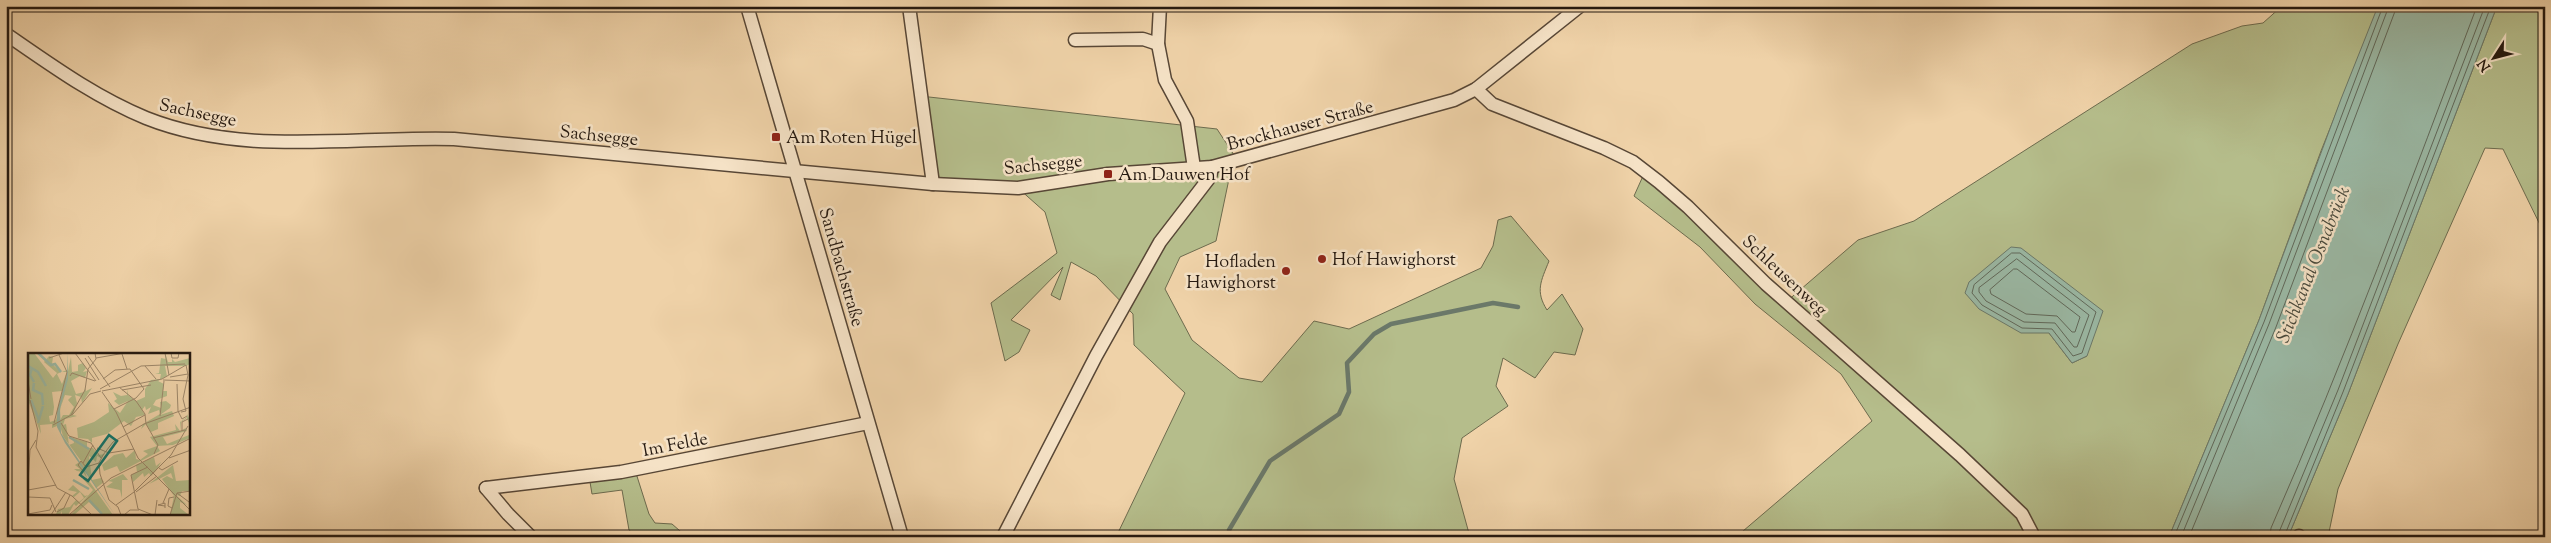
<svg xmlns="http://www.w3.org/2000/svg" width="2551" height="543" viewBox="0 0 2551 543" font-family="'Sorts Mill Goudy',serif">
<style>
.green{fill:#b5bd8b;stroke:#6d6b4e;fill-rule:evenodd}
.water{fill:#9ab8a4;stroke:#6b7869}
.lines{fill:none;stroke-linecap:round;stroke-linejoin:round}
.shore{stroke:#60685a;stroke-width:1}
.stream{stroke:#6b7869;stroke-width:4.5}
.street-casing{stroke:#584736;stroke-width:15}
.street{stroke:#f5e2c6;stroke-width:12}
.poi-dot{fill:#8f2418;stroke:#f5e2c6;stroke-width:2}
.labels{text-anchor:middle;stroke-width:5;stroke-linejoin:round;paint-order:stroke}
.street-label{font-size:18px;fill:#251910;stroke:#f5e2c6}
.poi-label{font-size:18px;fill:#251910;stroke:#f5e2c6;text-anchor:start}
.water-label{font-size:19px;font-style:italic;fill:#48493c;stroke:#f5e2c6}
.inset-river{fill:none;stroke:#9ab8a4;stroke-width:2.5}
.inset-road{fill:none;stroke:#9e886b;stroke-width:1}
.view{fill:#0f766e;fill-opacity:0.15;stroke:#0f766e;stroke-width:2.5}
.inset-edge{fill:none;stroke:#251910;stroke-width:2.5}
</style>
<rect width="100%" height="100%" fill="#efd2a8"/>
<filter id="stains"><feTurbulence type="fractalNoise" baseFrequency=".004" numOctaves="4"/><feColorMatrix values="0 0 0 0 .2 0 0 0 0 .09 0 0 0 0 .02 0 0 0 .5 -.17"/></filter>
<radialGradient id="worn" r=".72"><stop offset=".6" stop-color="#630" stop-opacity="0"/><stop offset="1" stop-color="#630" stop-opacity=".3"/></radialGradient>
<g class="green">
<path d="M 2282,6 L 2379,6 L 2321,151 L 2259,320 L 2169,537 L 1736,537 L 1872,421 L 1841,374 L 1755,304 L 1700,247 L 1634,196 L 1643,176 L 1688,207 L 1786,302 L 1858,240 L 1914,221 L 2192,44 L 2242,26 L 2263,23 ZM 2049,333 L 2087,356 L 2072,363 Z"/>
<path d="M 2497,6 L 2545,6 L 2545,235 L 2503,149 L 2485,148 L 2398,344 L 2338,489 L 2328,537 L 2288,537 L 2348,394 Z"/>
<path d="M 920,96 L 1217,129 L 1234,155 L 1216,241 L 1180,257 L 1165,289 L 1192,340 L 1239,378 L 1262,382 L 1314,321 L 1349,329 L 1481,268 L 1493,246 L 1498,220 L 1511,216 L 1549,261 C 1541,281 1535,291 1547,310 L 1562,294 L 1583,329 L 1575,355 L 1554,352 L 1535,378 L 1503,358 L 1496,386 L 1508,406 L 1462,438 L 1454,479 L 1470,537 L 1116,537 L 1185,393 L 1134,345 L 1133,314 L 1096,276 L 1071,262 L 1060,300 L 1051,295 L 1063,267 L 1011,320 L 1030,330 L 1019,352 L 1005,361 L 991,303 L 1057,253 L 1045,212 L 1018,188 L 933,184 Z"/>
<path d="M 635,470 L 649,514 L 655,523 L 672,524 L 687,537 L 637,537 L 629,530 L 622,490 L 592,494 L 589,476 Z"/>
</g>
<g class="water">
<path d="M 2378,6 L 2497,6 L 2348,394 L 2288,537 L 2169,537 L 2259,320 L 2341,99 Z"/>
<path d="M 2011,247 L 2021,248 L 2103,311 L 2087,356 L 2072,363 L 2049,333 L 2021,333 L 1979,309 L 1965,293 L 1969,282 Z"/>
</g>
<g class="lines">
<g class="shore">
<path d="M 2012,253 L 2020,253 L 2096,312 L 2082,353 L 2073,356 L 2052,329 L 2022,328 L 1982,305 L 1972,293 L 1974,285 Z"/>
<path d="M 2017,259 L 2089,315 L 2077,347 L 2074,347 L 2055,323 L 2024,322 L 1986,301 L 1979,292 L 1979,288 Z"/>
<path d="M 2014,269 L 2017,269 L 2080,317 L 2075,332 L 2072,332 L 2057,316 L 2026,314 L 1991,294 L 1990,290 Z"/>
<path d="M 2174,537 L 2264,322 L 2383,6"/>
<path d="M 2181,537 L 2269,324 L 2389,6"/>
<path d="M 2189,537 L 2276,327 L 2397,6"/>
<path d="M 2270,537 L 2271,528 C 2346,357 2411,181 2477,6"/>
<path d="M 2277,537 L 2338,390 L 2485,6"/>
<path d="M 2284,537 L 2343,392 L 2491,6"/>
</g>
<path class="stream" d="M 1231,537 L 1229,530 L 1270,461 L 1339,414 L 1349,392 L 1347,363 L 1374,334 L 1391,324 L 1493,303 L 1518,307"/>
<g class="street-casing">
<g id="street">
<path d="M 747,6 L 902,537"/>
<path d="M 909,6 L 933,184"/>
<path d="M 1160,6 L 1158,44 L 1165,80 L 1187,121 L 1194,168"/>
<path d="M 6,34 C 51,65 95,97 146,118 C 244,157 352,136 454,139 L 933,184 L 1018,188 L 1108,174 L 1212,167 L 1454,100 L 1476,89 L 1580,6"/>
<path d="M 1075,40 L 1143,39 L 1158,44"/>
<path d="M 1476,89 L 1492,104 L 1604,148 L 1633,162 L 1659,182 L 1688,207 L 1766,284 L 1960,455 L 2022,514 L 2034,537"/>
<path d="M 486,488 L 621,472 L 868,423"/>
<path d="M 486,488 L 508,514 L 531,537"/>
<path d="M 2299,536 L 2299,537"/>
<path d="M 1003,537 L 1096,356 L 1160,242 L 1210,177 L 1212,167"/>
</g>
</g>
<use href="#street" class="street"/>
</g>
<g class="poi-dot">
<rect x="771" y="132" width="10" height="10" rx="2.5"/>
<rect x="1103" y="169" width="10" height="10" rx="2.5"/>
<circle cx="1322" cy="259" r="5"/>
<circle cx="1286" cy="271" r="5"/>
</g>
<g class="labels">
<g class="street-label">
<text transform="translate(198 112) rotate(12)" y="6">Sachsegge</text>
<text transform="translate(1300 125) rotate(-15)" y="6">Brockhauser Straße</text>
<text transform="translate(599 135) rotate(6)" y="6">Sachsegge</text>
<text transform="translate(1043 164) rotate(-6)" y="6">Sachsegge</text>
<text transform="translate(842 267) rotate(74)" y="6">Sandbachstraße</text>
<text transform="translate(1785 275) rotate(43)" y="6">Schleusenweg</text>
<text transform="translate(675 444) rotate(-11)" y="6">Im Felde</text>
</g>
<g class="poi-label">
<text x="786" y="143">Am Roten Hügel</text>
<text x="1118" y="180">Am Dauwen Hof</text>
<text x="1332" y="265">Hof Hawighorst</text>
<text x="1276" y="267" text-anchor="end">Hofladen<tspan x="1276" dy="21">Hawighorst</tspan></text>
</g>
<g class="water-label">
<text transform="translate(2312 264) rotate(-68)" y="7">Stichkanal Osnabrück</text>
</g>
</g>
<g transform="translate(28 353)">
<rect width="162" height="162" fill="#efd2a8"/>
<path d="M 0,0 L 6,0 L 25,25 L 29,20 L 16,9 L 21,3 L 25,4 L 24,11 L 33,19 L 29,21 L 34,31 L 39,19 L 34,19 L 39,17 L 40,0 L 39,22 L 29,73 L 24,75 L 24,71 L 12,72 L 13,81 L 0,47 ZM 34,38 L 28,67 L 22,69 L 21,63 L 25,62 L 26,54 L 24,39 ZM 137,0 L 140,9 L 144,9 L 144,6 L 147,9 L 162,5 L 162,11 L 158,13 L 137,13 L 139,23 L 130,28 L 136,31 L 135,38 L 139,38 L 139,43 L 128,47 L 125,52 L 133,55 L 132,49 L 138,48 L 143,52 L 142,55 L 132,62 L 144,58 L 146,63 L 130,70 L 130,76 L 123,79 L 118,71 L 113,76 L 115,71 L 132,61 L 131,57 L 120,61 L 123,54 L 118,57 L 117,53 L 114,57 L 117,62 L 108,64 L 103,73 L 96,68 L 79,81 L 64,85 L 64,90 L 60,86 L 50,85 L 49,75 L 66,69 L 81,59 L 80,50 L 92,60 L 100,48 L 91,52 L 86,48 L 89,46 L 85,39 L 93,43 L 99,42 L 100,36 L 100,42 L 108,48 L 117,44 L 117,36 L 123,27 L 132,26 L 133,21 L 127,21 L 131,20 L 133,5 L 138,6 ZM 43,4 L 44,19 L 50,18 L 50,12 L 55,10 L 58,15 L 55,19 L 59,18 L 57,25 L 52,23 L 43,28 L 48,41 L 56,39 L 57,35 L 58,38 L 64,35 L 54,50 L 53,44 L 47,42 L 49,50 L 45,62 L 49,63 L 37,66 L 35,72 L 38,71 L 41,92 L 46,90 L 45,85 L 59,89 L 59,95 L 65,95 L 70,102 L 77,101 L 73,105 L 69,103 L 68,109 L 61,103 L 64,127 L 73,125 L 76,129 L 68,135 L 56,115 L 59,125 L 85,162 L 74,162 L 61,149 L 46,162 L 43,162 L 65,137 L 55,126 L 59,125 L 55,119 L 49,118 L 46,116 L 52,116 L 47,112 L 53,108 L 35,83 L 31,69 L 35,62 L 41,62 L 46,54 L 40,47 L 44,43 L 37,42 L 32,56 ZM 159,61 L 162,67 L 161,70 L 159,65 L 153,69 L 152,78 L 158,75 L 159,78 L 135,84 L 139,91 L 161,82 L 162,85 L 145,92 L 129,93 L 122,84 L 148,77 L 147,71 L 152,78 L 152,69 L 159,64 ZM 129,93 L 132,98 L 92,119 L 89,113 L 76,118 L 74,112 L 86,102 L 95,100 L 98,105 L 107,97 L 108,106 L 112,107 L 120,101 L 115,98 ZM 126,104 L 128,113 L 133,109 L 128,118 L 123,123 L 121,120 L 116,124 L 115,120 L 105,129 L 103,122 L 109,119 L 108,112 ZM 145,112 L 148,128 L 162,127 L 162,138 L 154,138 L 152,143 L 148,142 L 159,152 L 152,149 L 152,155 L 161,162 L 142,162 L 146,143 L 134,126 L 139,123 L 145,126 L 143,120 L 121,131 ZM 95,121 L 100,127 L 94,127 L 94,145 L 92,137 L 78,134 L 85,129 L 80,128 ZM 45,132 L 57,143 L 60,142 L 48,153 L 46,151 L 40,162 L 34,162 L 34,158 L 32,162 L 28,161 L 30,156 L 42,154 L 48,147 L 51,149 L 56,145 L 54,142 L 49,147 L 54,142 L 52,139 L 46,144 L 44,143 L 49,139 L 40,137 Z" fill="#b5bd8b" fill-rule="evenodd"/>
<path d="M 40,0 L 40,26 L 32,56 L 33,80 L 87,162 L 37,90 L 29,74 L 29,58 L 39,22 Z" fill="#9ab8a4"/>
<path class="inset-river" d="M 10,0 L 23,12 L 27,11 L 33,19M 0,13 L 10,19 L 18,33M 4,15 L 2,22 L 6,29M 6,30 L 5,37 L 14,41 L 15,52M 3,47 L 11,67M 10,70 L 15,53M 41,84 L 61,96M 45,127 L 61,136M 61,147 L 74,161"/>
<path class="inset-road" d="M 47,0 L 68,28M 137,0 L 141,22M 143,0 L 144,5 L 150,5 L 151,0M 94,1 L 99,16M 60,3 L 82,34M 21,5 L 36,0M 57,5 L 71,27M 68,5 L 97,0M 117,13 L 128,26M 42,23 L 44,20 L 67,28M 142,24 L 160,21M 75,26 L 87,17 L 102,16 L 116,36 L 108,45 L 86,56M 135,27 L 163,28M 0,28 L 3,46M 149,31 L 150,58 L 154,66 L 159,63M 91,34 L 108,48 L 117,61 L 118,71 L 130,92 L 126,101M 72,36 L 113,13 L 157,11M 94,37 L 123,32M 74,38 L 134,26 L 158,12M 74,39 L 88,59 L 110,105 L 163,158M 2,47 L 10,78 L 8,94M 153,59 L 158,58 L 155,46 L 160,22 L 158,12M 43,62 L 57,37 L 60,16 L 68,6 L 67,0M 132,63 L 136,28M 26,70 L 39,19 L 31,2M 33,70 L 41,83 L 63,90 L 73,105M 25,72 L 45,61 L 62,41 L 73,38M 95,74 L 117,62M 154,78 L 154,69 L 160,66M 125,85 L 157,77M 8,94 L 29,135 L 44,143 L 64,162M 69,95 L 81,100 L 106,96M 141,105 L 163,97M 55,110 L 65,92M 120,114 L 103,122 L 110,156 L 125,162M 131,115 L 134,117 L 150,108M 55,118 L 50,112 L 53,108 L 58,114 L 71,110M 0,131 L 2,97 L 8,87M 0,137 L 28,132M 108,139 L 129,123M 149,140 L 161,149M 0,144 L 22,145 L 28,159M 135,150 L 141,136M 88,152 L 106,139 L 143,102 L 160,73M 137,153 L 130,152 L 137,150 L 137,155M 144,155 L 140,153 L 141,145 L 146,144M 29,159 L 36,155 L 42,142M 0,161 L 22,157 L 24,152M 23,162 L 38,139M 41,162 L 83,125 L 163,85M 93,162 L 90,154 L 81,147 L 72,121 L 71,110 L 75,102 L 85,89 L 116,71 L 163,54M 96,162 L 102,157 L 111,157M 127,162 L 129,147M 142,162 L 149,140 L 163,138"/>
<path class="view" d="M 81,82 L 89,88 L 60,128 L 52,122 Z"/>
<rect width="162" height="162" class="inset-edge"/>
</g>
<rect width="2551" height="543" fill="none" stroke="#efd2a8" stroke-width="25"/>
<rect x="8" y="8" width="2536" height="528" fill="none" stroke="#251910" stroke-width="2.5"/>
<rect x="12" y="12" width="2526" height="518" fill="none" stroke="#251910"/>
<g transform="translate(2494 58) rotate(234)" stroke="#f5e2c6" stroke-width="4" paint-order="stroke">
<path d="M0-4L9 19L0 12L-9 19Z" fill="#251910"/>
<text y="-8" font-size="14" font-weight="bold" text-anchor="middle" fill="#251910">N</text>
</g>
<rect width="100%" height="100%" filter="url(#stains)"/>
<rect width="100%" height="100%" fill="url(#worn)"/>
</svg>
